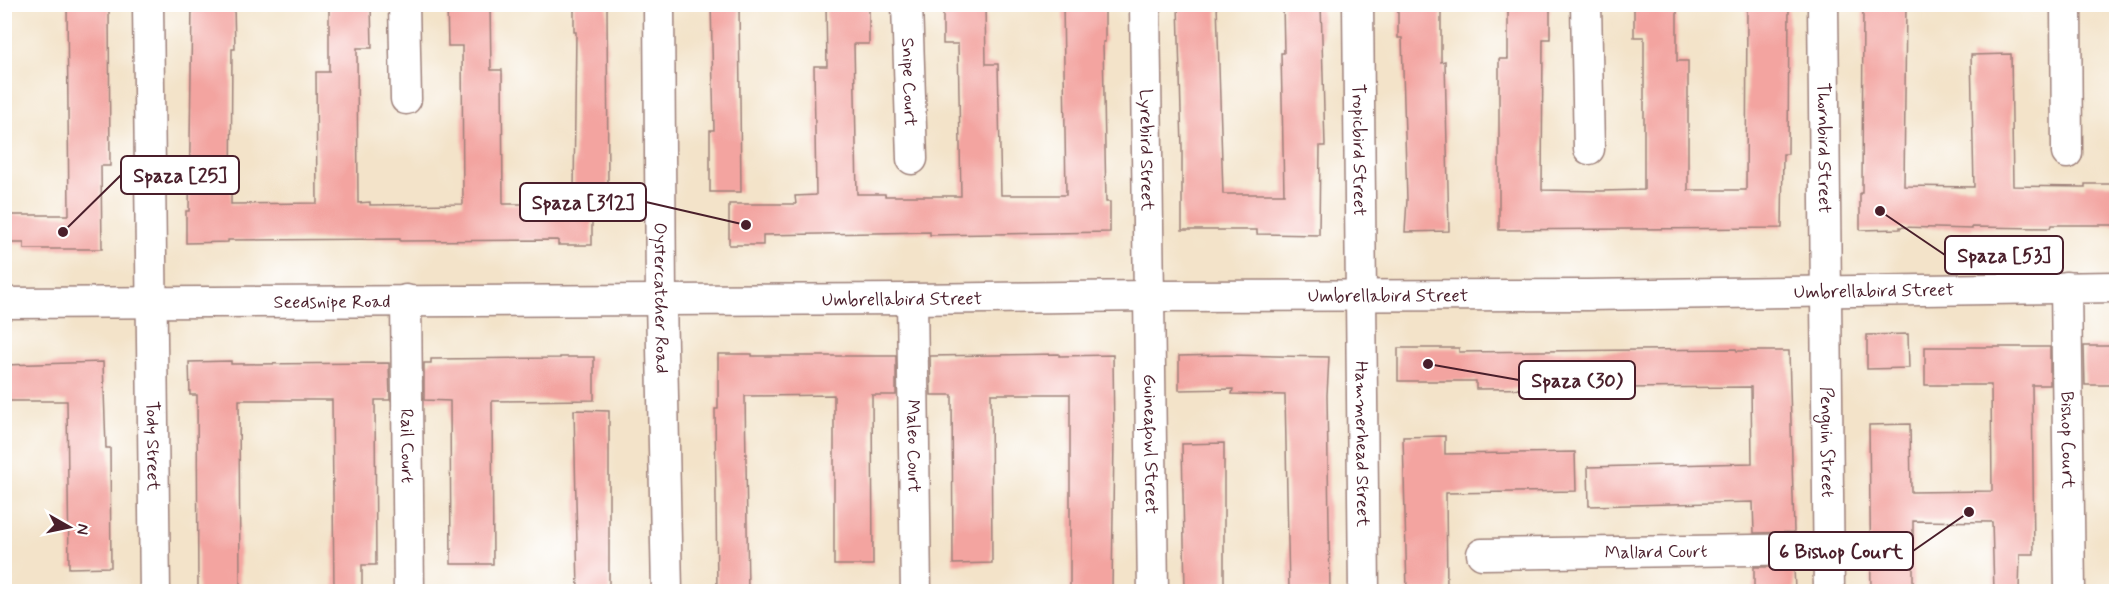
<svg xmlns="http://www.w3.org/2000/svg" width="2121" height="596" viewBox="0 0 2121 596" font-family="Mynerve,sans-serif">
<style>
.building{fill:#f3a4a0}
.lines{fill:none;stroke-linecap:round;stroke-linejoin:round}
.minor-casing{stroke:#9e817a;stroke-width:33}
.minor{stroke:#fff;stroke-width:30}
.labels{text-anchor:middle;stroke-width:4.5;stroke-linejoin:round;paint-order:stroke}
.street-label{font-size:18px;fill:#4a1f2b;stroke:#fff}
.leader{fill:none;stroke:#4a1f2b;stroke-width:2}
.callout-dot{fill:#4a1f2b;stroke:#fff;stroke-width:2}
.callout{fill:#fff;stroke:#4a1f2b;stroke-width:2}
.callout-label{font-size:20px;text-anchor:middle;font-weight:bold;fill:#4a1f2b}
</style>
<rect width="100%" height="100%" fill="#fff"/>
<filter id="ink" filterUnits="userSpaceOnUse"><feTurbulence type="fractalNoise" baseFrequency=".0167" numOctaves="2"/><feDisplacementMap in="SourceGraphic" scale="12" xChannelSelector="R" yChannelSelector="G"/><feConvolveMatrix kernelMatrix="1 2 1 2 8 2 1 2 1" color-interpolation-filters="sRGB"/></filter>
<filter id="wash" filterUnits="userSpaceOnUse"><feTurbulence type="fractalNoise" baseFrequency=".008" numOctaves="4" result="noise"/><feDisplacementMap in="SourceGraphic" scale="24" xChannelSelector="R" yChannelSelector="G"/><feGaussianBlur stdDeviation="1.35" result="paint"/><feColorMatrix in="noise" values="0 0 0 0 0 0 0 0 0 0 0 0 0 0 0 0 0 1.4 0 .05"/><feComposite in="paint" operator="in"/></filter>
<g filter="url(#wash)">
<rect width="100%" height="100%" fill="#f3e3c9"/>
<g id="blocks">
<g class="building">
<path d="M 67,4 L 109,4 L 110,166 L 101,166 L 102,249 L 24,249 L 24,243 L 4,243 L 4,215 L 69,215 Z"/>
<path d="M 192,4 L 234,4 L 235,49 L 232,49 L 231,204 L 317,203 L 316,72 L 329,72 L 329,4 L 371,4 L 372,48 L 357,48 L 358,203 L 370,202 L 370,205 L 463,204 L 462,46 L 448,46 L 447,4 L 490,4 L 491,70 L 502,70 L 503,204 L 592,204 L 592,245 L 558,245 L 558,240 L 400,241 L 400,239 L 228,240 L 228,242 L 186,243 L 186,211 L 189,211 Z"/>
<path d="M 574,4 L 607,4 L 608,191 L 574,191 L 576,32 L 574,32 Z"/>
<path d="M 711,4 L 739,4 L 741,192 L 710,192 L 710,130 L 714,130 Z"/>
<path d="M 826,4 L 869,4 L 869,44 L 854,44 L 857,194 L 885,194 L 885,196 L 961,196 L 958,44 L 943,44 L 943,4 L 985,4 L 986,64 L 998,64 L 1001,195 L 1066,195 L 1063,4 L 1105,4 L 1105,42 L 1103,42 L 1106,202 L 1110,202 L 1110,232 L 930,235 L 930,232 L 763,235 L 763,245 L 729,245 L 729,204 L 796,204 L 795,196 L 816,195 L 814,66 L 827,66 Z"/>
<path d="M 1178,4 L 1217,4 L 1223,194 L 1284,194 L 1281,53 L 1284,53 L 1283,4 L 1321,4 L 1325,146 L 1320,146 L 1319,235 L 1257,234 L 1257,230 L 1182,230 L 1182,148 Z"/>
<path d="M 1398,4 L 1441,4 L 1441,62 L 1445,61 L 1449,231 L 1405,232 L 1407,200 L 1402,38 L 1398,38 Z"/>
<path d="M 1508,4 L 1550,4 L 1550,39 L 1543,39 L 1542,190 L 1601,191 L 1644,190 L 1644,37 L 1634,37 L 1634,4 L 1677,4 L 1677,61 L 1688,61 L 1688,190 L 1746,190 L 1747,4 L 1789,4 L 1788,154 L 1783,154 L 1782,228 L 1499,230 L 1499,59 L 1508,59 Z"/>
<path d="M 1863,4 L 1906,4 L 1904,186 L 1974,187 L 1971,55 L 2011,54 L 2013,186 L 2085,187 L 2085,184 L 2116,184 L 2116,225 L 2051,225 L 2050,228 L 1972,227 L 1972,229 L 1900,227 L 1900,229 L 1860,230 L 1860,193 L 1862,193 Z"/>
<path d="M 1908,334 L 1909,368 L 1867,369 L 1867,335 Z"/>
<path d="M 2084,346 L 2116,346 L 2116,385 L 2085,385 Z"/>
<path d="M 1925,347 L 2050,347 L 2050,385 L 2032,385 L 2034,554 L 2020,554 L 2019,591 L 1994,591 L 1992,522 L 1913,521 L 1913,591 L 1871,591 L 1869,425 L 1910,424 L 1911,492 L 1992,491 L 1991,385 L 1925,385 Z"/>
<path d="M 1398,348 L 1459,348 L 1459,352 L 1736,349 L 1737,351 L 1789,351 L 1794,532 L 1754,533 L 1753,502 L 1589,506 L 1588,467 L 1752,463 L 1751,387 L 1476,389 L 1476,381 L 1398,381 Z"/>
<path d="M 718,354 L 752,354 L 752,356 L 896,356 L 896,395 L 872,395 L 873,565 L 834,565 L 834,395 L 745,396 L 748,591 L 717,591 L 715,409 L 718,409 Z"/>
<path d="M 1059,354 L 1059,356 L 1113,355 L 1114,437 L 1112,591 L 1070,591 L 1070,394 L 991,394 L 992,563 L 953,564 L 952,395 L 931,395 L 930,356 Z"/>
<path d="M 1225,355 L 1329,357 L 1327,395 L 1330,591 L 1289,591 L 1285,395 L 1232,394 L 1233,389 L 1179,390 L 1179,356 Z"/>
<path d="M 560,357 L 594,357 L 594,400 L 492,401 L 493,564 L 451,564 L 450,401 L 424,400 L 424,363 L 431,363 L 431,359 L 560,358 Z"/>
<path d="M 231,361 L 231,364 L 389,363 L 390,400 L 375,400 L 376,565 L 362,565 L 362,591 L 334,591 L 332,400 L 239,400 L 240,591 L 198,591 L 197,395 L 190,395 L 189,362 Z"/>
<path d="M 103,362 L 106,448 L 110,448 L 111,567 L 69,568 L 67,401 L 4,401 L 4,365 Z"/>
<path d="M 574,410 L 609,411 L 609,591 L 578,591 Z"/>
<path d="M 1445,436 L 1445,454 L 1575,452 L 1576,491 L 1446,493 L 1447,591 L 1407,591 L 1403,437 Z"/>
<path d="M 1224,443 L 1224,591 L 1185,591 L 1182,444 Z"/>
<path d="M 1754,567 L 1794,567 L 1795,591 L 1754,591 Z"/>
</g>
</g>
</g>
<g filter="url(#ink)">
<use href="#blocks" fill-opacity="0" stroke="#9e817a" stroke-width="1.5"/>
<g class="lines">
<g class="minor-casing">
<g id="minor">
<path id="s1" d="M 148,4 L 155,592"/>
<path d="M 404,4 L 406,99"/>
<path id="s2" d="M 659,4 L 661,299 L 667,592"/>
<path id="s3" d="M 907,4 L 912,159"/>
<path id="s4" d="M 1145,4 L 1153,592"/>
<path id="s5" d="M 1358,4 L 1364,592"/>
<path d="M 1586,4 L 1589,149"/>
<path id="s6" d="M 1823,4 L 1829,592"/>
<path d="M 2066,4 L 2067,153"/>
<path id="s7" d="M 2066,287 L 2070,592"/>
<path id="s8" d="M 912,299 L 916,592"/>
<path id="s9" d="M 406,300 L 409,592"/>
<path id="s10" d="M 4,303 L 912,299 L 1149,296 L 1587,295 L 2116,287"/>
<path id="s11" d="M 1482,554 L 1829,549"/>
</g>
</g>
<use href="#minor" class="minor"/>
</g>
</g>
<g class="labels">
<g class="street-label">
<text dy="6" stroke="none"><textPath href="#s3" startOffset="78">Snipe Court</textPath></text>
<text dy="6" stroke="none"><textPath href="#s6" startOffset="144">Thornbird Street</textPath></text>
<text dy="6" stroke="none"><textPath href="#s4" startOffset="146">Lyrebird Street</textPath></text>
<text dy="6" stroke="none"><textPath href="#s5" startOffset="146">Tropicbird Street</textPath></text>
<text dy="6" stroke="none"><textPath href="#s10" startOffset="1870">Umbrellabird Street</textPath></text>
<text dy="6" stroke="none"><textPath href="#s10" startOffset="1384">Umbrellabird Street</textPath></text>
<text dy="6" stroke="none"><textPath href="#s2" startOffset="294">Oystercatcher Road</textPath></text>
<text dy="6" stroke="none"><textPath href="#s10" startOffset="898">Umbrellabird Street</textPath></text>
<text dy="6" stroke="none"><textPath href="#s10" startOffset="328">Seedsnipe Road</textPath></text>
<text dy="6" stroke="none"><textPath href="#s7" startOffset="153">Bishop Court</textPath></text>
<text dy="6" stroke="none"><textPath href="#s6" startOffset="438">Penguin Street</textPath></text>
<text dy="6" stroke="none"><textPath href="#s5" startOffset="440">Hammerhead Street</textPath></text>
<text dy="6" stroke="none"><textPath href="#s4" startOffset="440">Guineafowl Street</textPath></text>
<text dy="6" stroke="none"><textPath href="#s8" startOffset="147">Maleo Court</textPath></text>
<text dy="6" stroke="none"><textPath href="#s9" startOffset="146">Rail Court</textPath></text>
<text dy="6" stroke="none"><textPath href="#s1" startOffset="442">Tody Street</textPath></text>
<text dy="6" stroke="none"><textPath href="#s11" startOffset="174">Mallard Court</textPath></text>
</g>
</g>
<path class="leader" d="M63 232L121 175M746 225L646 202M1880 211L1945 255M1428 364L1519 380M1969 512L1913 551"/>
<g class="callout-dot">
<circle cx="63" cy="232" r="6"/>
<circle cx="746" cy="225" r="6"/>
<circle cx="1880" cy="211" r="6"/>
<circle cx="1428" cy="364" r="6"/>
<circle cx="1969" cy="512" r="6"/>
</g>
<g class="callout">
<rect x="121" y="156" width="118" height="38" rx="6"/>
<rect x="520" y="183" width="126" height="38" rx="6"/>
<rect x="1945" y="236" width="118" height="38" rx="6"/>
<rect x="1519" y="361" width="116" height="38" rx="6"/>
<rect x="1769" y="532" width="144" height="38" rx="6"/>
</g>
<g class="callout-label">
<text x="180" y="182">Spaza [25]</text>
<text x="583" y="209">Spaza [312]</text>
<text x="2004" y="262">Spaza [53]</text>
<text x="1577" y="387">Spaza (30)</text>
<text x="1841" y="558">6 Bishop Court</text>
</g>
<rect width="2121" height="596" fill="none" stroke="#fff" stroke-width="24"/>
<g transform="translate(69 527) rotate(99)" stroke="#ffffff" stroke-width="4.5" paint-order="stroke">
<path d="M0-4.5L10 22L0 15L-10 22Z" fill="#4a1f2b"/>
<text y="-9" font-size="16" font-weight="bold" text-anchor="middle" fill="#4a1f2b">N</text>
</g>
</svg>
